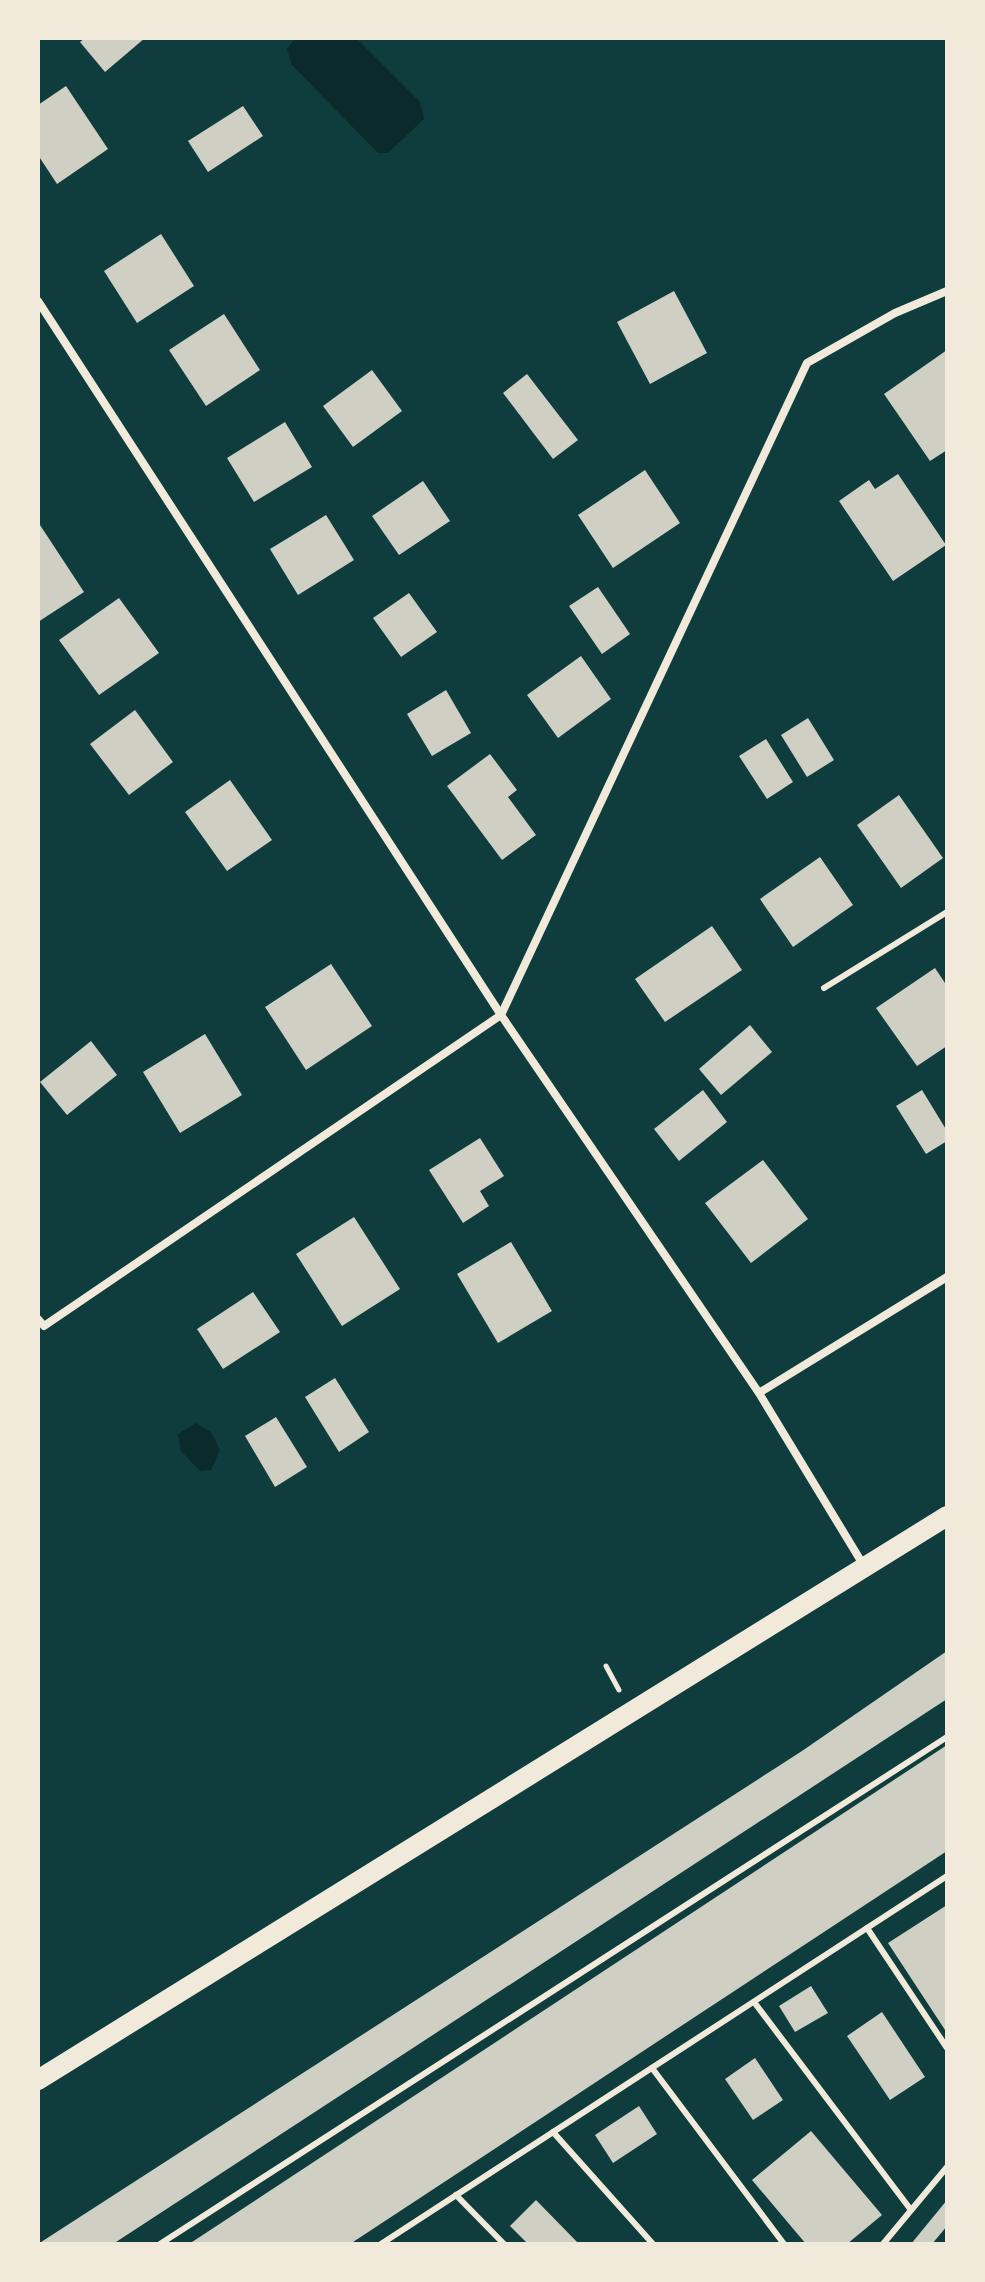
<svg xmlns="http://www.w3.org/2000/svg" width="985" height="2282" viewBox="0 0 985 2282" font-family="'Nunito Sans',sans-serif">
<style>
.water{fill:#0a2a2b}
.building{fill:#cfcfc3}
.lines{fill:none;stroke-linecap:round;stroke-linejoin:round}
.path{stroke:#f1e9da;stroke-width:5}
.service{stroke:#f1e9da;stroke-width:6}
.minor{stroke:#f1e9da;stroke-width:8}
.primary{stroke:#f1e9da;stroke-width:20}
</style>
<rect width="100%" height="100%" fill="#0f3d3e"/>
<g class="water">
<path d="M 296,38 L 356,38 L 420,102 L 424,119 L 388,153 L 378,153 L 292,65 L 287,49 Z"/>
<path d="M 196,1423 L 211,1432 L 220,1450 L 211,1470 L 200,1471 L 181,1451 L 178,1434 Z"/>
</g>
<g class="building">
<path d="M 85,38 L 145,38 L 105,72 L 80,42 Z"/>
<path d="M 66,86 L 108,149 L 57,184 L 38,155 L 38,105 Z"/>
<path d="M 243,106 L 263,136 L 208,172 L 188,141 Z"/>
<path d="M 161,234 L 194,286 L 137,323 L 104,271 Z"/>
<path d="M 674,291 L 707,353 L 650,384 L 617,322 Z"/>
<path d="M 224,314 L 260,370 L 206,406 L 169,350 Z"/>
<path d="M 947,350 L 947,450 L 930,461 L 884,394 Z"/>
<path d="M 372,370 L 402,411 L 353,447 L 323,406 Z"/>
<path d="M 527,374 L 578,440 L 553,459 L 503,393 Z"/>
<path d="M 285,422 L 312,467 L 254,502 L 227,458 Z"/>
<path d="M 645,470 L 680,523 L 613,568 L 578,515 Z"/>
<path d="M 898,474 L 946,545 L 893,581 L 839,501 L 869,480 L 875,489 Z"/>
<path d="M 423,481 L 450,521 L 399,555 L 372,516 Z"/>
<path d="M 326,515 L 354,560 L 298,595 L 270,549 Z"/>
<path d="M 38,522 L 84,592 L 38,622 Z"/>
<path d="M 598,587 L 630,634 L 602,654 L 569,606 Z"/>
<path d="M 409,593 L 437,632 L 401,657 L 373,618 Z"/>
<path d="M 119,598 L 159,653 L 99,695 L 59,640 Z"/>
<path d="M 581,656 L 611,699 L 558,738 L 527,695 Z"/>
<path d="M 446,690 L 471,733 L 432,756 L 407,714 Z"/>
<path d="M 135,710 L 173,762 L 129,795 L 90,744 Z"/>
<path d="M 808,718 L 834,760 L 807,777 L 781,735 Z"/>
<path d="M 766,739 L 793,782 L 767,799 L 739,756 Z"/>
<path d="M 490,754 L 517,790 L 508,797 L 536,835 L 502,860 L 447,786 Z"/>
<path d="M 230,780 L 272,840 L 227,871 L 185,812 Z"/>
<path d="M 899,795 L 943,858 L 901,888 L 857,825 Z"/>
<path d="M 820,857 L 853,905 L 793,947 L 760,899 Z"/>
<path d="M 712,926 L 742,970 L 665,1022 L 635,979 Z"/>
<path d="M 331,964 L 372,1026 L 306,1070 L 265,1007 Z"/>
<path d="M 935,968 L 947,986 L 947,1046 L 917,1066 L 876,1008 Z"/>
<path d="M 750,1025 L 772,1052 L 721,1095 L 699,1069 Z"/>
<path d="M 205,1034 L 242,1095 L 180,1133 L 143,1072 Z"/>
<path d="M 91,1041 L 117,1075 L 67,1115 L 40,1082 Z"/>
<path d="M 703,1090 L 727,1122 L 679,1161 L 654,1129 Z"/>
<path d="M 922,1090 L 947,1131 L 947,1141 L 926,1154 L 896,1106 Z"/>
<path d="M 480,1138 L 504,1176 L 480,1191 L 489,1206 L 463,1223 L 429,1170 Z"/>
<path d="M 763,1160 L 808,1219 L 751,1263 L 705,1203 Z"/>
<path d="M 354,1217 L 400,1289 L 342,1326 L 296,1254 Z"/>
<path d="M 511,1242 L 552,1311 L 498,1343 L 457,1274 Z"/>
<path d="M 253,1292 L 280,1332 L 223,1369 L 197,1329 Z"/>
<path d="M 335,1378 L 369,1432 L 339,1452 L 305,1397 Z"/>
<path d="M 276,1417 L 307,1467 L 275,1487 L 245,1436 Z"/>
<path d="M 947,1651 L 947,1699 L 113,2244 L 38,2244 L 802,1751 Z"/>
<path d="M 947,1745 L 947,1851 L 350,2244 L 189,2244 Z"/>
<path d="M 947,1905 L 947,2033 L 888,1943 Z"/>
<path d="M 811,1986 L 828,2013 L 795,2032 L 779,2006 Z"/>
<path d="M 882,2012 L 925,2077 L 890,2100 L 847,2036 Z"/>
<path d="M 755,2058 L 783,2100 L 753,2120 L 725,2079 Z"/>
<path d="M 639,2106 L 657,2134 L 613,2163 L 595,2135 Z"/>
<path d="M 811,2131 L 882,2215 L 847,2244 L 806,2244 L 752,2180 Z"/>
<path d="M 536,2200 L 579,2244 L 528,2244 L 510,2226 Z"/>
<path d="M 947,2200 L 947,2226 L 932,2244 L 911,2244 Z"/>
</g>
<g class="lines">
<path class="path" d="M 606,1666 L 619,1690"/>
<g class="service">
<path d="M 824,988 L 947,912"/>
<path d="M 867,1928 L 947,2048"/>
<path d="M 754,2002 L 911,2210"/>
<path d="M 652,2068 L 784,2244"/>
<path d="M 553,2132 L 653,2244"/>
<path d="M 456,2195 L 504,2244"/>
<path d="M 160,2244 L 947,1737"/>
<path d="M 381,2244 L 947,1876"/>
<path d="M 883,2244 L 947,2167"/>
</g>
<g class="minor">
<path d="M 38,301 L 501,1015 L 759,1393 L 864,1566"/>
<path d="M 38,1319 L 44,1326 L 501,1015 L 807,363 L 895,313 L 947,291"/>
<path d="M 759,1393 L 947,1277"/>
</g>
<path class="primary" d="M 38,2080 L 947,1516"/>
</g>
<rect width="985" height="2282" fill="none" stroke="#f1e9da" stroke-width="80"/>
</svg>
